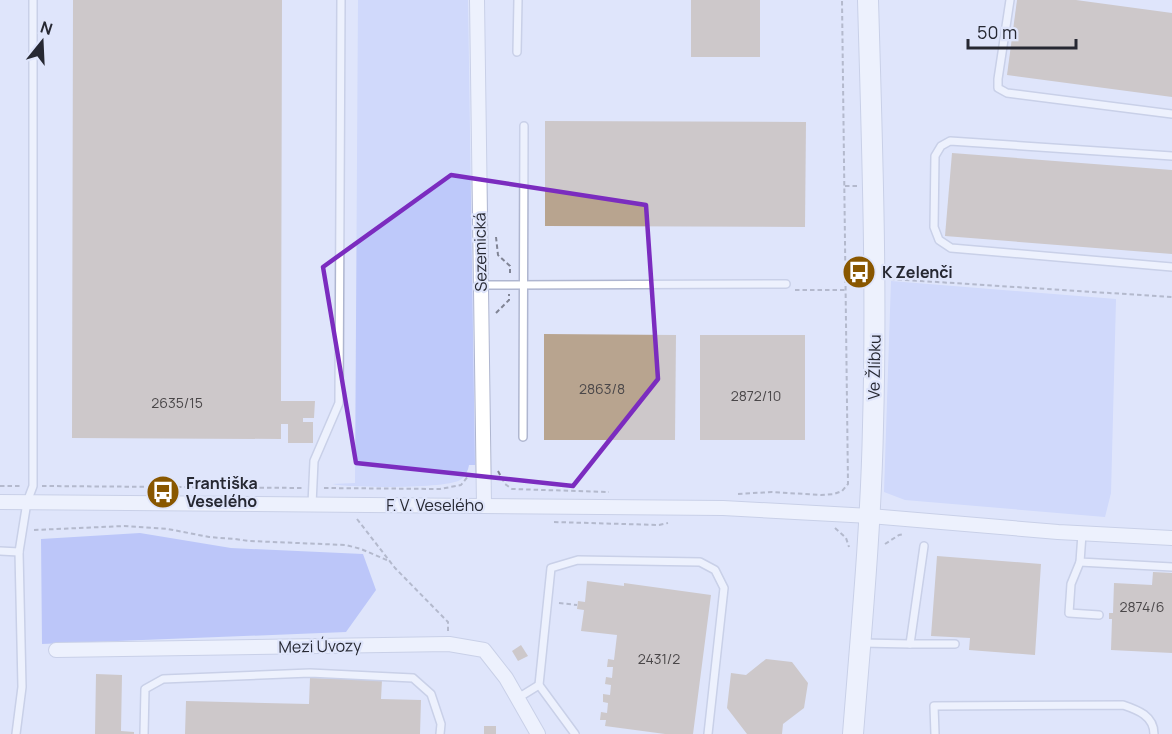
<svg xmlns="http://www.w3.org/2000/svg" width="1172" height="734" viewBox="0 0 1172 734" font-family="Manrope,sans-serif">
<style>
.green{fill:#bec9fa}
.forest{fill:#92a1f5}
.building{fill:#b8a48f}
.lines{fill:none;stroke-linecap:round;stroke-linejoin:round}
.lane-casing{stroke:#afb6d0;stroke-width:10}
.street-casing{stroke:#afb6d0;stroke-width:16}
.secondary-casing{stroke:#afb6d0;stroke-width:22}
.path{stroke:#808494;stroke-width:2;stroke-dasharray:4.5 3;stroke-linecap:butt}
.lane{stroke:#fff;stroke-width:7}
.street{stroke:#fff;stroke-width:14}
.secondary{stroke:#fff;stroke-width:20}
.marked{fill:none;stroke:#7b2cbf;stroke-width:4.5;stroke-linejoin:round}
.labels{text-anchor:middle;stroke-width:4.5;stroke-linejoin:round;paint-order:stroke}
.number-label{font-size:14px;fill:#4a4749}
.street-label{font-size:16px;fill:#262832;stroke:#dfe5fb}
.poi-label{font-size:16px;font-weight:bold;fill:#262832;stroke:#dfe5fb;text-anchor:start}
</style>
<rect width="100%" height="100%" fill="#dfe5fb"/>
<g class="green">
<path d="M 358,0 L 468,0 L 475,465 L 469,465 C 468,471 465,477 460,480 C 445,489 351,488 332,484 L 355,483 Z"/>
<path d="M 891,281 L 1116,299 L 1111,493 L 1105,517 L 905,500 L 884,492 Z"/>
</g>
<path class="forest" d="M 140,533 L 231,548 L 363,554 L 376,590 L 346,632 L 42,644 L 41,539 Z"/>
<g class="building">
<path d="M 73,0 L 282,0 L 281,401 L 315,401 L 314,418 L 303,418 L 303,422 L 313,422 L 313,443 L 288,443 L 288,424 L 281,424 L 281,439 L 72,438 Z"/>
<rect x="691" y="0" width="69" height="57"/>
<path d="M 1017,0 L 1076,0 L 1172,13 L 1172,97 L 1007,75 Z"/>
<path d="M 545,121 L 806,122 L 805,227 L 545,226 Z"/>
<path d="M 952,153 L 1172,170 L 1172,254 L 945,236 Z"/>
<path d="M 544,334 L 676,335 L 675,440 L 544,440 Z"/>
<rect x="700" y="335" width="105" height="105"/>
<path d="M 937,556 L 1041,564 L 1035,655 L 969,650 L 970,638 L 931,636 Z"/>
<path d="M 1153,572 L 1172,573 L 1172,653 L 1111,650 L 1112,619 L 1109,619 L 1109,613 L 1113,613 L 1114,583 L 1152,585 Z"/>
<path d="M 587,581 L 624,586 L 624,583 L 711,595 L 693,734 L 665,734 L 605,726 L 606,720 L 600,720 L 601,712 L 607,713 L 608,703 L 603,702 L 603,694 L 610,695 L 611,685 L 605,684 L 606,677 L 612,678 L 613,667 L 607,667 L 608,659 L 614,660 L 617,635 L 581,631 L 584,610 L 577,609 L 578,601 L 585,602 Z"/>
<path d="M 521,645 L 528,656 L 518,661 L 512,651 Z"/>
<path d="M 766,659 L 792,662 L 808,683 L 804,708 L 783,724 L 782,734 L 747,734 L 727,708 L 731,673 L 746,675 Z"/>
<path d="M 96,674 L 122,675 L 121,731 L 134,732 L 134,734 L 95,734 Z"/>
<path d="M 310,678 L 382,680 L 381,699 L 421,700 L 420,734 L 185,734 L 186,701 L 309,704 Z"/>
<rect x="484" y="726" width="12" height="8"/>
</g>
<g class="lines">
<g class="lane-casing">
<g id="lane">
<path d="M 1010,0 L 998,79 L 998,88 L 1007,93 L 1172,114"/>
<path d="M 517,52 L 518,0"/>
<path d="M 1172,156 L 950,141 L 941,146 L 935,156 L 934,227 L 939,240 L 951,248 L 1172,267"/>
<path d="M 481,285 L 786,284"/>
<path d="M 523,437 L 524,126"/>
<path d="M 312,504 L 314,461 L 339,403 L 341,0"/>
<path d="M 1082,534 L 1080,562 L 1172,567"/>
<path d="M 0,551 L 19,552 L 27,502 L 33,486 L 33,0"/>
<path d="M 1080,562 L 1071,584 L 1069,613 L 1099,615"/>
<path d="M 863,643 L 910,644 L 924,546"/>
<path d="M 910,644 L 955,644"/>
<path d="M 518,698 L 539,685"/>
<path d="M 16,734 L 22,687 L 19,552"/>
<path d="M 144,734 L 145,689 L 163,679 L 310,673 L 413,678 L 431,694 L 441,724 L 440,734"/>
<path d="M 575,734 L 539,685 L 551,568 L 578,560 L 700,562 L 715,570 L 724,588 L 708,734"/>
<path d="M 935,734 L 934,706 L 1123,705 C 1138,710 1154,716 1154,734"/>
</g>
</g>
<g class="street-casing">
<g id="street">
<path d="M 477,0 L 484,505"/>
<path d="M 0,502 L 723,508 L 870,516 L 1058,532 L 1172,538"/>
<path d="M 56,650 L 449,644 L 484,650 L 506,678 L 538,734"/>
</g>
</g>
<g class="secondary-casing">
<path id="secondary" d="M 853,734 C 861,632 871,529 873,426 C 877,284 872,142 868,0"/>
</g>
<g class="path">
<path d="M 845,186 L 857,186"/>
<path d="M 496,237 L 498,255 L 510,266 L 510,273"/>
<path d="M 890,279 L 1172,297"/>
<path d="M 795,290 L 846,290"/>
<path d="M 496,313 L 509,300 L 509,294"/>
<path d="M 498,471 L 505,484 L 512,489 L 609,492"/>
<path d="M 0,486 L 21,486"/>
<path d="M 42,486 L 303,488"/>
<path d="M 324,488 L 440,489 L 461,485 L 469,475"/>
<path d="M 738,494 L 772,492 L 821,495 L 834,494 L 842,491 L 848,484 L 842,0"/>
<path d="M 357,519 L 395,568 L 448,622 L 448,631"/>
<path d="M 554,522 L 659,525 L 668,523"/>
<path d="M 835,528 L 846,538 L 849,547"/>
<path d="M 34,530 L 124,526 L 168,529 L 209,537 L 235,539 L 249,541 L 346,545 L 361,549 L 389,561"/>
<path d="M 885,544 L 899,535 L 904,534"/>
<path d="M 559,603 L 577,605"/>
</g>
<use href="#lane" class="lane"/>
<use href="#street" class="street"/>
<use href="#secondary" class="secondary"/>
</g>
<path d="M0 0H1172V734H0ZM 451,175 L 646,205 L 658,379 L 573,486 L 356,463 L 323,267 Z" fill="#dfe5fb" fill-opacity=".55" fill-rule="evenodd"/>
<path class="marked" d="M 451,175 L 646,205 L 658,379 L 573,486 L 356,463 L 323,267 Z"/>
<defs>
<g id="bus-disc" transform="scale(1.725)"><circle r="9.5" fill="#895700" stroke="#dfe5fb"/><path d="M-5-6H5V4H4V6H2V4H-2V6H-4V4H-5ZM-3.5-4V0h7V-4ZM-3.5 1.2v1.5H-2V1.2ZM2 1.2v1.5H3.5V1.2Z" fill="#fff"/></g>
</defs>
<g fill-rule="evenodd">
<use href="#bus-disc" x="859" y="272"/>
<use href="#bus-disc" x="163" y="492"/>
</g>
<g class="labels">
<g class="number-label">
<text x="602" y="394">2863/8</text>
<text x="756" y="401">2872/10</text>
<text x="177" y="408">2635/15</text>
<text x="1142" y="612">2874/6</text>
<text x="659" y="664">2431/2</text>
</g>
<g class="street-label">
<text transform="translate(480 252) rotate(-91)" y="6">Sezemická</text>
<text transform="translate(874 367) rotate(-89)" y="6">Ve Žlíbku</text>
<text x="435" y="511">F. V. Veselého</text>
<text transform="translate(320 646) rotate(-1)" y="6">Mezi Úvozy</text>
</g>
<g class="poi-label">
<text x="882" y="278">K Zelenči</text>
<text x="186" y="489">Františka<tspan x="186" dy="18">Veselého</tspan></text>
</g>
</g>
<g transform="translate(42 42) rotate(18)" stroke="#dfe5fb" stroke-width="4.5" paint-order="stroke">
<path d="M0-4.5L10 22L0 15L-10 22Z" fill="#262832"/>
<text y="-9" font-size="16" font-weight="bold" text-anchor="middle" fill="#262832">N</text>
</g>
<path d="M968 39v9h108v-9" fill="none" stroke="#262832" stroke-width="3"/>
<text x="977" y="39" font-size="18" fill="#262832" stroke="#dfe5fb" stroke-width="4.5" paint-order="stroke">50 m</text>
</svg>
